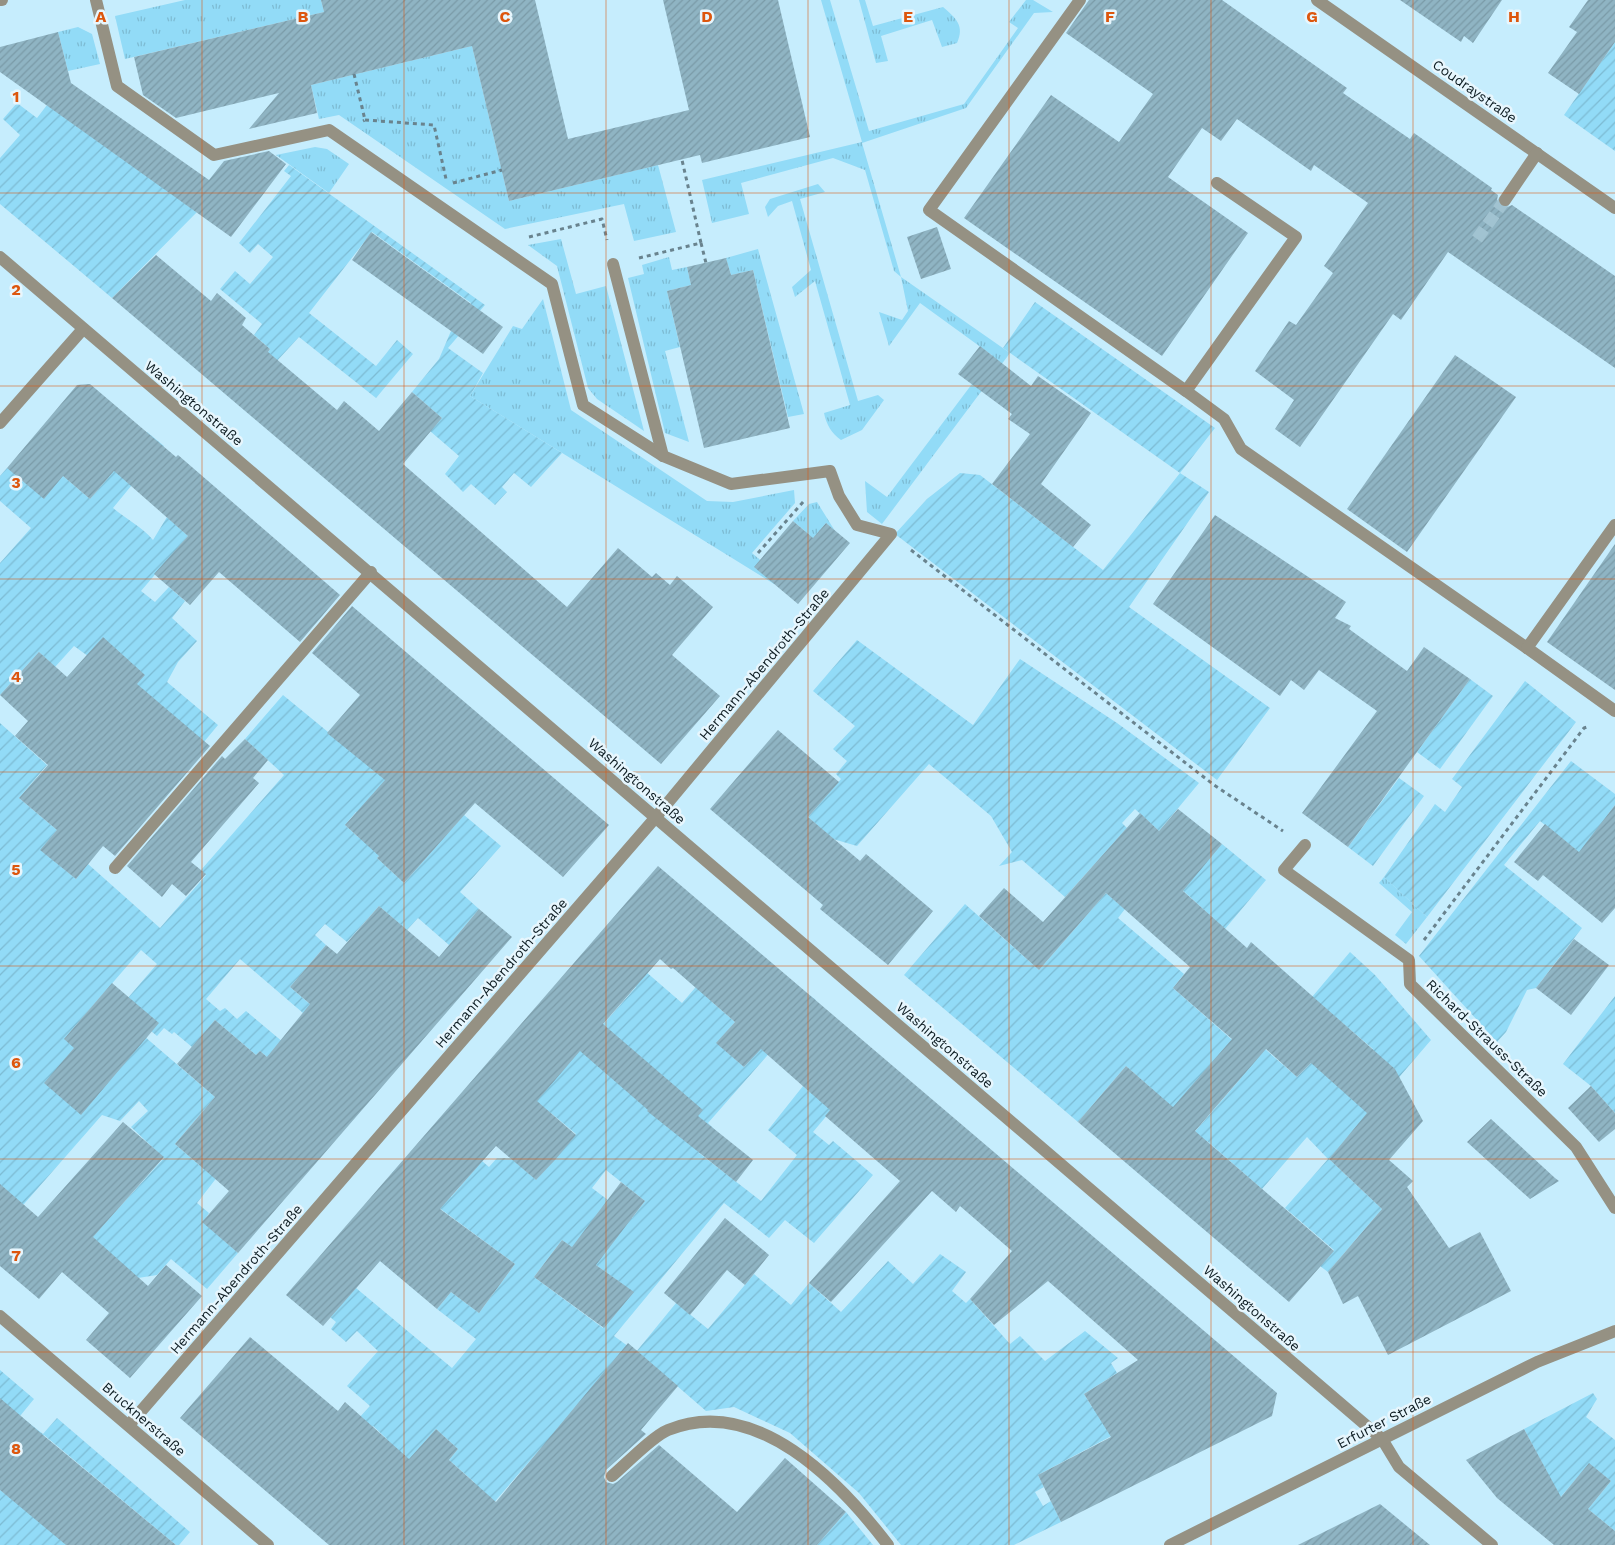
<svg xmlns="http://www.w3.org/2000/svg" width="1615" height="1545" viewBox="0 0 1615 1545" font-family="'Work Sans',sans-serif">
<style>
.grass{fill:url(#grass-tufts)}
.garden{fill:url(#garden-furrows);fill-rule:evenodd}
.building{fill:url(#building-hatch)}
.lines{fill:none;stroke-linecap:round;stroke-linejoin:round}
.minor-tunnel{stroke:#a1c3d1;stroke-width:12;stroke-dasharray:12 6;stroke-linecap:butt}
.path{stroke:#69838e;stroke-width:3;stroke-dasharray:4 4;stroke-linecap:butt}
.minor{stroke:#959183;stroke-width:12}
.grid{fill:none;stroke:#dd560d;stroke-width:1;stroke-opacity:0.55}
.labels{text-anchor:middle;stroke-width:5;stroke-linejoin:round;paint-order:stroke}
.street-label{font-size:14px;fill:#0c1b21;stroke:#e7f6fd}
.grid-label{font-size:16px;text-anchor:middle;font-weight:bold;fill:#dd560d;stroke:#e7f6fd;stroke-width:5;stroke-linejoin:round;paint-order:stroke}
</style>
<defs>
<pattern id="grass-tufts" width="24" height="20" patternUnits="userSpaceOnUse" patternTransform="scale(1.25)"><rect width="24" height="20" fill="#92dbf7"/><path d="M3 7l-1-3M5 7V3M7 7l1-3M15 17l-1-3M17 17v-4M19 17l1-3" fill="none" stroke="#7dbbd3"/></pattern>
<pattern id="garden-furrows" width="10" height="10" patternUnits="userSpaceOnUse" patternTransform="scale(1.25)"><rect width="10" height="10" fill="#92dbf7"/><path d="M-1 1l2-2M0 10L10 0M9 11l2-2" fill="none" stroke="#7dbbd3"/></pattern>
<pattern id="building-hatch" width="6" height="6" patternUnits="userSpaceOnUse" patternTransform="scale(1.25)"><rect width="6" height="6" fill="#8fb4c3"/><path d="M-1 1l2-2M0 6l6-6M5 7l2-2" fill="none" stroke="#7a9aa7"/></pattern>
</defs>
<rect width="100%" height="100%" fill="#c6edfd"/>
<g class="grass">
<path d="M 185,0 L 321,0 L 324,12 L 125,59 L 115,16 Z"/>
<path d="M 821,0 L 830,0 L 869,131 L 964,104 L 1018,28 L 1009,22 L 1026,0 L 1033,0 L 1053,12 L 1034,13 L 966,108 L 862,143 L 901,277 L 1010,353 L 882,524 L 867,512 L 865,481 L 887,497 L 993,356 L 920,303 L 889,346 L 879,312 L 902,320 L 908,311 L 901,277 L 894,271 L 865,170 L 833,158 L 741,183 L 749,214 L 712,223 L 702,180 L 862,142 Z"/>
<path d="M 859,0 L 865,0 L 873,26 L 943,7 C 956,18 965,26 957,43 L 942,47 L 932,20 L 881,36 L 888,61 L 876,63 Z"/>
<path d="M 78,27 L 92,34 L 100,64 L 68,71 L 58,32 Z"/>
<path d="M 472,46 L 509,201 L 658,165 L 676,232 L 634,241 L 624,204 L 505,229 L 339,115 L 319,119 L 311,85 Z"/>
<path d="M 315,147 L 327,149 L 349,164 L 329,193 L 276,155 Z"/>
<path d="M 818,184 L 825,192 L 800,199 L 858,401 L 878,395 L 884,400 L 862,430 L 841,440 C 832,434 826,424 824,413 L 850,405 L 815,281 L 795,297 L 792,287 L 811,270 L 792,201 L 778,206 L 768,217 L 765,207 L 770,199 Z"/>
<path d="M 561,239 L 576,294 L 606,286 L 644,431 L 597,399 L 588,388 L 557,266 L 528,245 Z"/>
<path d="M 758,249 L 804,414 L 788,417 L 753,270 L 731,275 L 726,258 Z"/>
<path d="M 669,257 L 672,270 L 687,267 L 691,285 L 667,291 L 680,347 L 665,351 L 689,442 L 665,433 L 628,278 L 644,274 L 642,265 Z"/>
<path d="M 543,299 L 571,410 L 707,501 L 733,502 L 794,490 L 795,503 L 752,553 L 772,570 L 805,531 L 793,521 L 809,504 L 817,502 L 835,531 L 826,523 L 774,584 L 470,396 L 513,326 L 522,329 Z"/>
<path d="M 1384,877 L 1427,917 L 1406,944 L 1395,935 L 1412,912 L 1379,883 Z"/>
</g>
<g class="garden">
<path d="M 1615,42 L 1615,151 L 1564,115 Z"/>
<path d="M 17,103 L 37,118 L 47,105 L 197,212 L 112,298 L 0,204 L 0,158 L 20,135 L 3,119 Z"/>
<path d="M 289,165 L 485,305 L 448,348 L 483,373 L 470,396 L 562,453 L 531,487 L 514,473 L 502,487 L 507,492 L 495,505 L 471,484 L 463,492 L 445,474 L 459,456 L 430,431 L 442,418 L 412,392 L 439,359 L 451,331 L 471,303 L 372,232 L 309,313 L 376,366 L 397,340 L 413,354 L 376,398 L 299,337 L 276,362 L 267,354 L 270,349 L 254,335 L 262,324 L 220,289 L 235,271 L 250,284 L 273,257 L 258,244 L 250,253 L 239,243 L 291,176 L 284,171 Z"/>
<path d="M 1035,302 L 1215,428 L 1180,473 L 1209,492 L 1129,607 L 1270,708 L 1217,780 L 895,534 L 927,499 L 960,473 L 980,475 L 1103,570 L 1180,473 L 1003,348 Z"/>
<path d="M 147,432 L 164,446 L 113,508 C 126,519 142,527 153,540 L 167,517 L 188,536 L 141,591 L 155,602 L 169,587 L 185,601 L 172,618 L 197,641 L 178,662 L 167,682 L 218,725 L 194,754 L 188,728 L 74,646 L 55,667 L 39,652 L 0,695 L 0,563 L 31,528 L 0,501 L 0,476 L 7,468 L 63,476 L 90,499 Z"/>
<path d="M 857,640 L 973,725 L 1020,659 L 1117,723 L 1199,783 L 1159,831 L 1135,809 L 1122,823 L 1127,828 L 1065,897 L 1022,860 L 999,866 L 1012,852 L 991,816 L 929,764 L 857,846 L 833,839 L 808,817 L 841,779 L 836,774 L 847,761 L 833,749 L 855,726 L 813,691 Z"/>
<path d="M 1470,679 L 1493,696 L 1440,769 L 1417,752 Z"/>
<path d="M 1525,681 L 1576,722 L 1427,917 L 1384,877 L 1435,804 L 1445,812 L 1462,787 L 1452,779 Z"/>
<path d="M 283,695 L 389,782 L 412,819 L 377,858 L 404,883 L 464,815 L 501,846 L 460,892 L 479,909 L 449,945 L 418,918 L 407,930 L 379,906 L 347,942 L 325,924 L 315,935 L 326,945 L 290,987 L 319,1012 L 303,1013 L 240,959 L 206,999 L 220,1011 L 225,1008 L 237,1019 L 246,1011 L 296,1053 L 281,1069 L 260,1051 L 256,1055 L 215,1020 L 192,1047 L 174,1032 L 172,1034 L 164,1028 L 157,1036 L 121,1006 L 157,964 L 141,950 L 64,1039 L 116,1012 L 215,1097 L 175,1144 L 199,1165 L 218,1176 L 197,1203 L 209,1213 L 203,1222 L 238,1253 L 207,1289 L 171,1259 L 157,1275 L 138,1278 L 87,1243 L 164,1158 L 131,1127 L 148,1111 L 139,1101 L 120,1121 L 102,1115 L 24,1204 L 15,1206 L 0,1184 L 0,723 L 47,765 L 19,798 L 57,830 L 41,850 L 76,879 L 88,864 L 160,928 L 206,875 L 201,870 L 284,775 L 245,739 ZM 356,812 L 369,823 L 358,837 L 345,825 Z"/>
<path d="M 1571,761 L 1615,794 L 1615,805 L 1608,814 L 1615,820 L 1580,853 L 1540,821 L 1504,865 L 1582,928 L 1536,988 L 1527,990 L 1506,1032 L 1497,1042 L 1419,956 Z"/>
<path d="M 1399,778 L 1424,796 L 1373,866 L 1348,847 Z"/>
<path d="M 1222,844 L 1266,880 L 1225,929 L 1166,875 Z"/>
<path d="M 1106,893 L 1125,909 L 1118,918 L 1184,974 L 1173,988 L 1255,1060 L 1265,1049 L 1297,1077 L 1311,1063 L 1364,1059 L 1373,1049 L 1312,997 L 1350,952 L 1375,975 L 1431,1040 L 1329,1159 L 1382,1209 L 1328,1272 L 1320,1266 L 1334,1250 L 1285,1208 L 1328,1159 L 1307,1137 L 1262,1189 L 1207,1141 L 1162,1193 L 1150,1184 L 1241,1078 L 1169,1113 L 1151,1088 L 1126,1066 L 1078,1122 L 904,975 L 965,904 L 1039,970 Z"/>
<path d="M 601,933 L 682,1003 L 740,936 L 757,951 L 712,1002 L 735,1022 L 717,1043 L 744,1067 L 808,994 L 816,1000 L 708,1123 L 716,1131 L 699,1153 L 761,1201 L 797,1155 L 768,1130 L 803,1086 L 811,1093 L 840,1100 L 813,1132 L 829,1145 L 833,1141 L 873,1175 L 814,1243 L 785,1220 L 769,1238 L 724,1203 L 614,1336 L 636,1352 L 676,1303 L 708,1329 L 754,1274 L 791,1305 L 809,1283 L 841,1312 L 888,1261 L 913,1284 L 940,1254 L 966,1272 L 952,1291 L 966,1303 L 970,1299 L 1010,1344 L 1020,1336 L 1045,1361 L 1085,1331 L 1118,1358 L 1111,1363 L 1117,1373 L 1084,1394 L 1092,1407 L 1126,1387 L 1151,1415 L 1038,1475 L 1044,1487 L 1035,1492 L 1043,1506 L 1051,1501 L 1061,1522 L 1014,1545 L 901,1545 L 859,1493 L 790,1433 L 734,1407 L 706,1411 L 646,1359 L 541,1448 L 485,1513 L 474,1482 L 449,1460 L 458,1449 L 436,1429 L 399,1471 L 355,1475 L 387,1439 L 373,1426 L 359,1441 L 347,1431 L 370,1406 L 347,1386 L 378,1351 L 357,1331 L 346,1342 L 331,1329 L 336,1322 L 330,1317 L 356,1288 L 452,1368 L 476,1339 L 437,1309 L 451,1292 L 479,1313 L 515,1264 L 392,1173 L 406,1158 L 451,1197 L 482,1161 L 489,1167 L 497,1158 L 511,1158 L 536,1180 L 576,1134 L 551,1113 L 466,1089 L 592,1037 L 636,987 ZM 606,1170 L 645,1201 L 632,1218 L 592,1188 ZM 562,1240 L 633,1292 L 603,1328 L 534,1277 Z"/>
<path d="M 1615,996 L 1615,1113 L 1591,1086 L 1563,1064 Z"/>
<path d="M 0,1370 L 34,1399 L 20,1416 L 43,1434 L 57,1418 L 190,1532 L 179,1545 L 176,1545 L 44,1435 L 0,1486 Z"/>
<path d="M 1593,1393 L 1597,1399 L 1586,1417 L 1615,1440 L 1615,1531 L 1588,1509 L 1611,1481 L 1589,1464 L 1552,1507 L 1547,1472 L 1524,1429 Z"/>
<path d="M 0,1490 L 72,1545 L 0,1545 Z"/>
<path d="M 846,1512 L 873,1545 L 817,1545 Z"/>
</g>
<g class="building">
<path d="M 321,0 L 535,0 L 568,139 L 689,110 L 663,0 L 778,0 L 810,137 L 702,163 L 700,155 L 509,201 L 472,46 L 311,85 L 317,113 L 249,129 L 279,93 L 176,118 L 143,95 L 134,57 L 324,12 Z"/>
<path d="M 1089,0 L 1222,0 L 1347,88 L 1343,93 L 1410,139 L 1414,133 L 1492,188 L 1491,190 L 1498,195 L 1497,200 L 1500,206 L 1505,208 L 1512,205 L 1615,276 L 1615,368 L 1448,252 L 1401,320 L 1393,314 L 1300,447 L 1275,429 L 1294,400 L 1255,371 L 1289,321 L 1296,325 L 1333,273 L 1324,266 L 1368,203 L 1314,165 L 1311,171 L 1237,119 L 1221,141 L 1202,128 L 1168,177 L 1248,233 L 1162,356 L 964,218 L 1051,95 L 1119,142 L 1153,94 L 1066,33 Z"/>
<path d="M 1400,0 L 1502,0 L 1473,43 L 1464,36 L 1461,42 Z"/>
<path d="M 1588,0 L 1615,0 L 1615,42 L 1579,94 L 1548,73 L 1577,32 L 1569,27 Z"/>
<path d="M 58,32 L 71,83 L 209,180 L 224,161 L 269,151 L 286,164 L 231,237 L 0,72 L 0,47 Z"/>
<path d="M 937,227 L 951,269 L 921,279 L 907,237 Z"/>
<path d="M 371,232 L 503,327 L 483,354 L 352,260 Z"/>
<path d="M 156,255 L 211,301 L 217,293 L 246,318 L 242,325 L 270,349 L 268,352 L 337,410 L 344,401 L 379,431 L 412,392 L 442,418 L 403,464 L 567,607 L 618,548 L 652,577 L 656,573 L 670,585 L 677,576 L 713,607 L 672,655 L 720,696 L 661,764 L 112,298 Z"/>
<path d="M 726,258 L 731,275 L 753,270 L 790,428 L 704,448 L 667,291 L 691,285 L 687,267 Z"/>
<path d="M 980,346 L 1031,386 L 1038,376 L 1091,413 L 1041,484 L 1091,525 L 1073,547 L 992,484 L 1030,434 L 1008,419 L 1012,414 L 958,374 Z"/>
<path d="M 1455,355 L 1516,397 L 1407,552 L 1347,509 Z"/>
<path d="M 90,384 L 176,457 L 178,455 L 340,595 L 300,642 L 219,572 L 190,605 L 154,574 L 188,536 L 114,471 L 90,499 L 63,476 L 44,499 L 7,468 L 77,385 Z"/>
<path d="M 1215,515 L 1346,602 L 1335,618 L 1351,626 L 1349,629 L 1407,671 L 1424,647 L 1470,679 L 1348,847 L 1302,813 L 1377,711 L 1319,670 L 1304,690 L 1291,680 L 1280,696 L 1153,604 Z"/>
<path d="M 793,521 L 813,538 L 826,523 L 850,543 L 798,604 L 754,567 Z"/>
<path d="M 1615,544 L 1615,690 L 1547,642 Z"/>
<path d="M 352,606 L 609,825 L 563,877 L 475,803 L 404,883 L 377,858 L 379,856 L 345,825 L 385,780 L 327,733 L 360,695 L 312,653 Z"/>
<path d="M 103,637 L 145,675 L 137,684 L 210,746 L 115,856 L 103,846 L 76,879 L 40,850 L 57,830 L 19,798 L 48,765 L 15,736 L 28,721 L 0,695 L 39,652 L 67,677 Z"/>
<path d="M 778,730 L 839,782 L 808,817 L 860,861 L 866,854 L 933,911 L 888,965 L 820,909 L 823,905 L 710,809 Z"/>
<path d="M 245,739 L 268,760 L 253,778 L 259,783 L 191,862 L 206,874 L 186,896 L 172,884 L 162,897 L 127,866 L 222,756 L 225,759 Z"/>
<path d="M 1615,805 L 1615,908 L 1602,923 L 1543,875 L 1538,881 L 1514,862 L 1545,824 L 1579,852 Z"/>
<path d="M 1178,809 L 1222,844 L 1183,891 L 1247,948 L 1251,942 L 1395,1069 L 1423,1121 L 1389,1160 L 1413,1181 L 1407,1187 L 1449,1248 L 1480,1232 L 1511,1291 L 1388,1355 L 1358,1296 L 1343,1304 L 1328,1272 L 1382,1209 L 1329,1159 L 1367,1113 L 1311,1063 L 1297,1077 L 1266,1049 L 1195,1131 L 1334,1251 L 1289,1302 L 1078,1122 L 1126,1066 L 1173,1107 L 1232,1039 L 1173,988 L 1190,967 L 1106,893 L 1039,970 L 979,916 L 1004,888 L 1043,922 L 1140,813 L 1159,831 Z"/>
<path d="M 658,866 L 1277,1393 L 1272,1416 L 1061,1522 L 1038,1475 L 1111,1437 L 1084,1394 L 1138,1360 L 1048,1281 L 994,1325 L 970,1299 L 1012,1251 L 960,1206 L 956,1212 L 932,1191 L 831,1302 L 809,1283 L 900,1181 L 825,1116 L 830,1110 L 761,1049 L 744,1067 L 716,1043 L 735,1022 L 673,968 L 671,969 L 660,959 L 603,1024 L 703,1110 L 698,1116 L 753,1160 L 736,1182 L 647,1111 L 648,1110 L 580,1051 L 537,1101 L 576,1135 L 555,1160 L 536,1180 L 496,1146 L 440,1209 L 515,1264 L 479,1313 L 451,1292 L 437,1309 L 380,1261 L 323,1326 L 286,1295 Z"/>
<path d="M 379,906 L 439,957 L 479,909 L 512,937 L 238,1253 L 202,1222 L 229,1191 L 175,1144 L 215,1097 L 177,1064 L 215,1020 L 256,1055 L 260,1051 L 267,1057 L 310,1004 L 290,987 L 326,945 L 337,954 Z"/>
<path d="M 1574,939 L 1609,965 L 1571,1015 L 1536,988 Z"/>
<path d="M 112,983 L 159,1023 L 81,1115 L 44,1083 L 74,1048 L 64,1039 Z"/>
<path d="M 1591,1086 L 1615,1113 L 1615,1129 L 1599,1142 L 1568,1108 Z"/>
<path d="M 1491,1119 L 1555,1178 L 1559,1181 L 1530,1199 L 1467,1142 Z"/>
<path d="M 123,1122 L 164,1157 L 93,1237 L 148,1286 L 166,1265 L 202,1296 L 130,1378 L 86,1340 L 109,1313 L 62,1272 L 39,1299 L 0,1266 L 0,1184 L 38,1217 Z"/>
<path d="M 621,1182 L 645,1201 L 596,1265 L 634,1292 L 604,1328 L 534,1277 L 562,1240 L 572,1247 Z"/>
<path d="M 725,1218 L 769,1255 L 745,1285 L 727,1270 L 690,1315 L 664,1293 Z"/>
<path d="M 250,1337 L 338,1411 L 345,1402 L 409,1459 L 436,1429 L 458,1449 L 449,1460 L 496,1502 L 628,1343 L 678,1386 L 641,1430 L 646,1434 L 606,1470 L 604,1477 L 606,1482 L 613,1484 L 617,1482 L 659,1445 L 737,1512 L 785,1458 L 846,1512 L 817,1545 L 329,1545 L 180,1418 Z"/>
<path d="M 0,1398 L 43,1435 L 176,1545 L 66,1545 L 0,1490 Z"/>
<path d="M 1524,1429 L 1561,1497 L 1589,1463 L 1611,1481 L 1588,1509 L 1615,1531 L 1615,1545 L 1554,1545 L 1497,1498 L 1466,1460 Z"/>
<path d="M 1380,1504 L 1430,1545 L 1298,1545 Z"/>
</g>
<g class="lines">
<path class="minor-tunnel" d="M 1477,239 L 1505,200"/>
<g class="path">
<path d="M 354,74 L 365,120 L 363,121"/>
<path d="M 365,120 L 434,125 L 446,179"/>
<path d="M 453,183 L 502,170"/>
<path d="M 529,237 L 602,219 L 607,240"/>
<path d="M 701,243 L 706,263"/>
<path d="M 639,258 L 701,243 L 682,160"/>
<path d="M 911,550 L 1214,785 L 1283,831"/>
<path d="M 758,553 L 804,501"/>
<path d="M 1424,940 L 1584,728 L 1590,726"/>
</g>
<g class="minor">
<path d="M 0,0 L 2,0"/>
<path d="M 96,0 L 117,86 L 214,155 L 329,130 L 552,284 L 583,405 L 663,456 L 731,484 L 830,471 L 839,496 L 857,525 L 891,534 L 656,817 L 129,1425"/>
<path d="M 1080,0 L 929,210 L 1186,391 L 1296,237 L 1217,183"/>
<path d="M 1317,0 L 1615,208"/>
<path d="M 1505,200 L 1537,153"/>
<path d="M 0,257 L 1382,1439 L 1399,1467 L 1492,1545"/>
<path d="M 613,264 L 663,456"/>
<path d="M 1186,391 L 1224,419 L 1241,449 L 1527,648"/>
<path d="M 0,423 L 83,329"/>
<path d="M 1615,525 L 1527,648 L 1615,711"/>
<path d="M 1305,845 L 1284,870 L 1409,960 L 1410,984 L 1576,1147 L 1615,1208"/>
<path d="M 115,868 L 371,572"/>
<path d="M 0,1316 L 268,1545"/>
<path d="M 612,1476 C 625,1465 653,1436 668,1430 C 756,1394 840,1482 888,1545"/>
<path d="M 1170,1545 L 1537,1362 L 1615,1331"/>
</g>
</g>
<path class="grid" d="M 202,0 L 202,1545M 404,0 L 404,1545M 606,0 L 606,1545M 808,0 L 808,1545M 1009,0 L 1009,1545M 1211,0 L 1211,1545M 1413,0 L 1413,1545M 0,193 L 1615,193M 0,386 L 1615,386M 0,579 L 1615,579M 0,772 L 1615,772M 0,966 L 1615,966M 0,1159 L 1615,1159M 0,1352 L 1615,1352"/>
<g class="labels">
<g class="street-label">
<text transform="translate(1475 91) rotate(35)" y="5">Coudraystraße</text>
<text transform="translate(194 403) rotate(40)" y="5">Washingtonstraße</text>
<text transform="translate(764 664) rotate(-50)" y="5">Hermann-Abendroth-Straße</text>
<text transform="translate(637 781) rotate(41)" y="5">Washingtonstraße</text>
<text transform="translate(501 973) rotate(-49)" y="5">Hermann-Abendroth-Straße</text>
<text transform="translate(1487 1038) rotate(44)" y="5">Richard-Strauss-Straße</text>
<text transform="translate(945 1045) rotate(41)" y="5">Washingtonstraße</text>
<text transform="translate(236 1279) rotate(-49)" y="5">Hermann-Abendroth-Straße</text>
<text transform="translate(1252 1308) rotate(41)" y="5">Washingtonstraße</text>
<text transform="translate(144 1419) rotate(41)" y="5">Brucknerstraße</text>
<text transform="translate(1384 1421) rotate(-27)" y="5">Erfurter Straße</text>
</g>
</g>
<g class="grid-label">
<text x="101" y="22">A</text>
<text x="303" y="22">B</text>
<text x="505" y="22">C</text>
<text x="707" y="22">D</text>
<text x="908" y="22">E</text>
<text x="1110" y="22">F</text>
<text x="1312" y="22">G</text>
<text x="1514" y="22">H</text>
<text x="16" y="102">1</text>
<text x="16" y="295">2</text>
<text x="16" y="488">3</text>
<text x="16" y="682">4</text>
<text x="16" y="875">5</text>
<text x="16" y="1068">6</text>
<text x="16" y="1261">7</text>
<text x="16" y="1454">8</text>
</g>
</svg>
